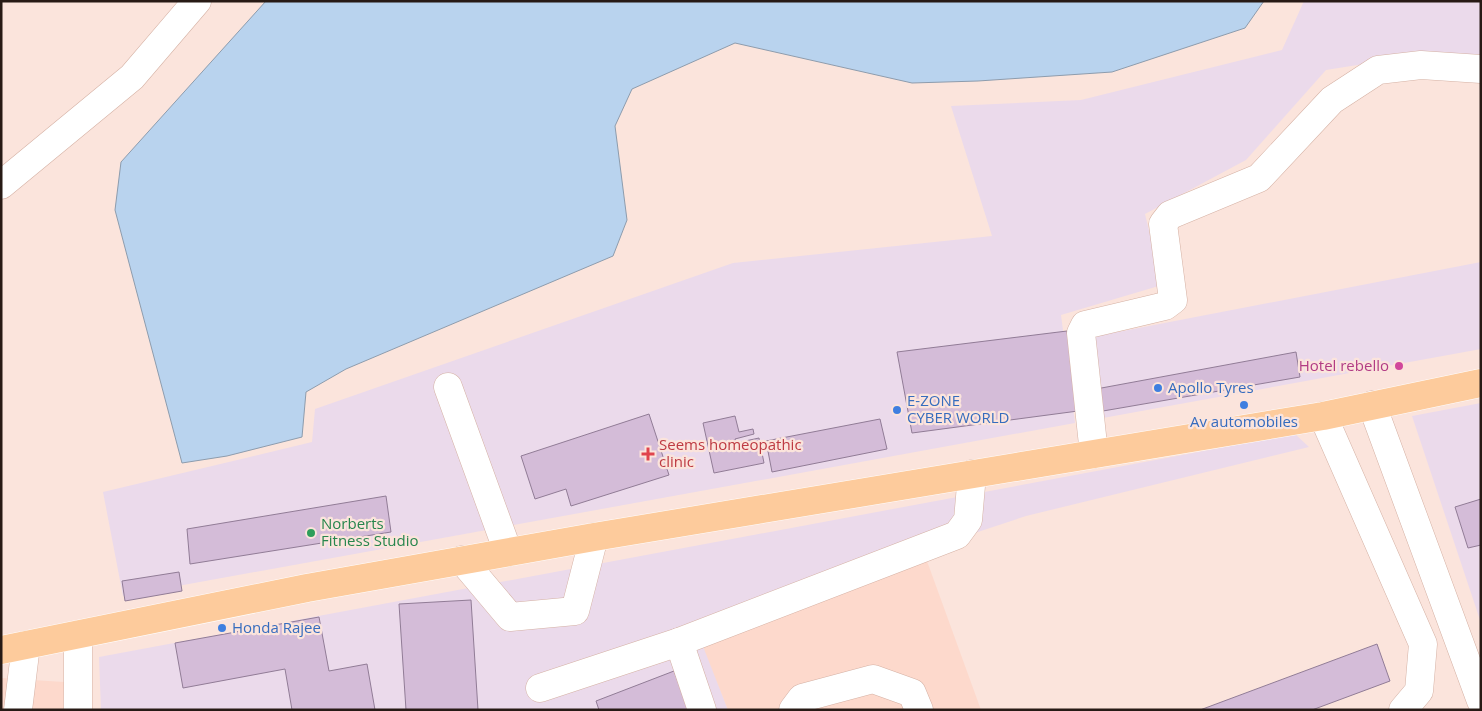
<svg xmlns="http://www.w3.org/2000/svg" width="1482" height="711" viewBox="0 0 1482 711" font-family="'Open Sans',sans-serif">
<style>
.commercial{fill:#ebdaeb}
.built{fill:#fdd9cc}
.water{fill:#b9d3ee;stroke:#8d9cad}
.building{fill:#d4bcd8;stroke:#917c96}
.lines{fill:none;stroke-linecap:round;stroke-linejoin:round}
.minor-casing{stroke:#d5b1a4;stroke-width:29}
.major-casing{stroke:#fff;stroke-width:29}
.minor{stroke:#fff;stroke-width:28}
.major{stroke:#fdcb9c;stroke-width:28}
.hotel-dot{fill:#d1479c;stroke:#fbe4dc;stroke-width:2}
.shop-dot{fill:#3f7fe0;stroke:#fbe4dc;stroke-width:2}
.health-dot{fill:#e0444e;stroke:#fbe4dc;stroke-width:2}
.leisure-dot{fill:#2e9e5b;stroke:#fbe4dc;stroke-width:2}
.labels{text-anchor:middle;stroke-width:4.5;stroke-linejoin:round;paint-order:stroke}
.hotel-label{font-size:15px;fill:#b23c85;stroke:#fbe4dc;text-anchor:end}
.shop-label{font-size:15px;fill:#366cbe;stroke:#fbe4dc;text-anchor:start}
.health-label{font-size:15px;fill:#be3a42;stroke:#fbe4dc;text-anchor:start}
.leisure-label{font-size:15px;fill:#27864d;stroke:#fbe4dc;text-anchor:start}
</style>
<rect width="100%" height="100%" fill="#fbe4dc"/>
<g class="commercial">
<path d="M 1304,1 L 1481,1 L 1481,66 L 1427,54 L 1326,70 L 1246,160 L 1145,214 L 1162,285 L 1061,315 L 1075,423 L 123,596 L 103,492 L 312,442 L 315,409 L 733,263 L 992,236 L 951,106 L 1081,100 L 1282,50 Z"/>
<path d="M 1481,262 L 1481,349 L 1103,418 L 1092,337 Z"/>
<path d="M 1481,403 L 1481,623 L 1412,416 Z"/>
<path d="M 1295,434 L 1309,447 L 1026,516 L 696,625 L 728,710 L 101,710 L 99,657 Z"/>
</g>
<g class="built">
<path d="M 923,550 L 981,710 L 728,710 L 695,626 Z"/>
<path d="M 1,678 L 64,682 L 63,710 L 1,710 Z"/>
</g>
<path class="water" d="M 266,1 L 1264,1 L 1245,28 L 1112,72 L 978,81 L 912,83 L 735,43 L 632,89 L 615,126 L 627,220 L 613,256 L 346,369 L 306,392 L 302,437 L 227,456 L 182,463 L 115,210 L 121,162 Z"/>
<g class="building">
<path d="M 1067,331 L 1078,411 L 912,433 L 897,352 Z"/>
<path d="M 1296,352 L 1300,377 L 1103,411 L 1096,389 Z"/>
<path d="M 649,414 L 669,475 L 571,506 L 566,489 L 535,499 L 521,456 Z"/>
<path d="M 735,416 L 739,432 L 753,429 L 754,434 L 735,439 L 736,443 L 759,438 L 764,463 L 714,473 L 703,423 Z"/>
<path d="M 880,419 L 887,449 L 772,472 L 766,441 Z"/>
<path d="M 386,496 L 391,532 L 190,564 L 187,529 Z"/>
<path d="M 1481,499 L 1481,545 L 1468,548 L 1455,507 Z"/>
<path d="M 179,572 L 182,591 L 125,601 L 122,581 Z"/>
<path d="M 471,600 L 478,710 L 406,710 L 399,604 Z"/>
<path d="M 319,617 L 329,671 L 367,664 L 375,710 L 292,710 L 285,669 L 183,688 L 175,643 Z"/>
<path d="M 1377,644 L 1390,681 L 1312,710 L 1200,710 Z"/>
<path d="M 674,671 L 689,710 L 599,710 L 596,701 Z"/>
</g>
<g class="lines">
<g class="minor-casing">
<g id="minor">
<path d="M 1,185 L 132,77 L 197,1"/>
<path d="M 448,387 L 508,552"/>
<path d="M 1372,405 L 1481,701"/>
<path d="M 1323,416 L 1423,644 L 1419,691 L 1403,710"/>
<path d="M 1094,454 L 1081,333 L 1085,325 L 1165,306 L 1173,300 L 1163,224 L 1170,215 L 1259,178 L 1332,100 L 1378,70 L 1421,65 L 1481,69"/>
<path d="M 462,560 L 510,617 L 575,611 L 594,537"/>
<path d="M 78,635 L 78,710"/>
<path d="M 679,642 L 702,710"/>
<path d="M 540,688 L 679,642 L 957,535 L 968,520 L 972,474"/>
<path d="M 18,710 L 26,645"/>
<path d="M 793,710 L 802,698 L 873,679 L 912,693 L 919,710"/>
</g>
</g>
<g class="major-casing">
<path id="major" d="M 1,650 L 307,588 L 594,537 L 1323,416 L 1481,383"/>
</g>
<use href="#minor" class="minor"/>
<use href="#major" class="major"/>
</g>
<circle class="hotel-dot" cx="1399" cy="366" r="5"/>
<g class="shop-dot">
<circle cx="1158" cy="388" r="5"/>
<circle cx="1244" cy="405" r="5"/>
<circle cx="897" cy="410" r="5"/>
<circle cx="222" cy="628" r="5"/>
</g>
<path class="health-dot" d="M645.5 446.5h5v5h5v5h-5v5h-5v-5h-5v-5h5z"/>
<circle class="leisure-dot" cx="311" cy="533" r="5"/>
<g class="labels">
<g class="hotel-label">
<text x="1389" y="371">Hotel rebello</text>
</g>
<g class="shop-label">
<text x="1168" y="393">Apollo Tyres</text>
<text x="907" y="406">E-ZONE<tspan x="907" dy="17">CYBER WORLD</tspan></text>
<text x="1244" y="427" text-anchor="middle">Av automobiles</text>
<text x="232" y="633">Honda Rajee</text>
</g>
<g class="health-label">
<text x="659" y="450">Seems homeopathic<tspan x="659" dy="17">clinic</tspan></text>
</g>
<g class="leisure-label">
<text x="321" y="529">Norberts<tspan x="321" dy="17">Fitness Studio</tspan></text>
</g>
</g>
<rect width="1482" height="711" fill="none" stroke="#271a15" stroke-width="5"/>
</svg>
